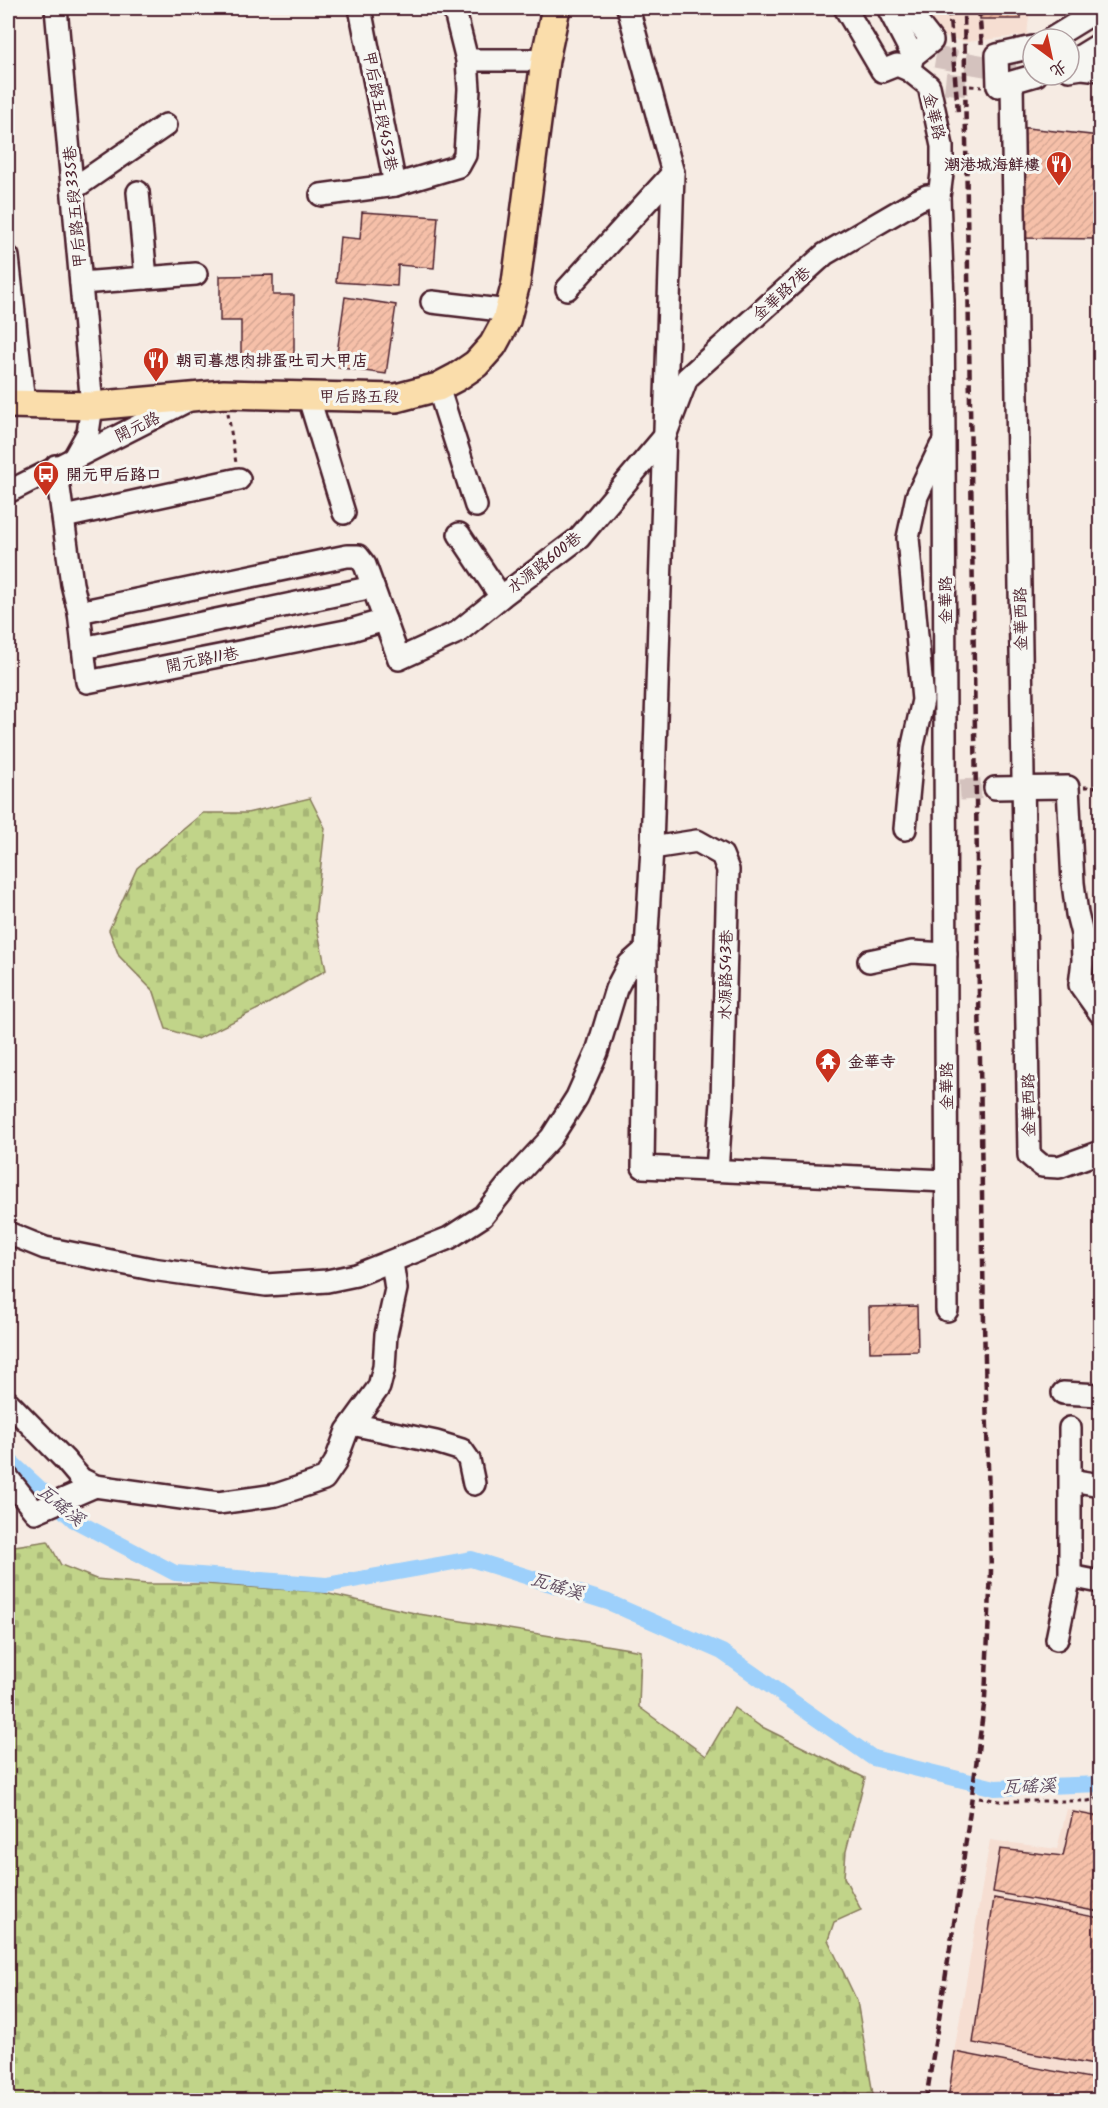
<svg xmlns="http://www.w3.org/2000/svg" width="1108" height="2108" viewBox="0 0 1108 2108" font-family="Kalam,'LXGW WenKai TC',sans-serif">
<style>
.built{fill:#f6ded2}
.cemetery{fill:url(#cemetery-stones);stroke:#867a5a;stroke-width:1.5}
.lines{fill:none;stroke-linecap:round;stroke-linejoin:round}
.canal{stroke:#9dd0fb;stroke-width:16}
.building{fill:url(#building-hatch);stroke:#4a1f2b;stroke-width:1.5}
.minor-tunnel{stroke:#d4c2be;stroke-width:21;stroke-dasharray:21 10;stroke-linecap:butt}
.minor-casing{stroke:#4a1f2b;stroke-width:26}
.major-casing{stroke:#4a1f2b;stroke-width:32}
.path{stroke:#4a1f2b;stroke-width:3;stroke-dasharray:4.5 4.5;stroke-linecap:butt}
.minor{stroke:#f6f6f2;stroke-width:21}
.major{stroke:#faddab;stroke-width:27}
.rail{stroke:#4a1f2b;stroke-width:4.5;stroke-dasharray:9 4.5;stroke-linecap:butt}
.labels{text-anchor:middle;stroke-width:6;stroke-linejoin:round;paint-order:stroke}
.street-label{font-size:16px;fill:#4a1f2b;stroke:#f6f6f2}
.poi-label{font-size:16px;font-weight:bold;fill:#4a1f2b;stroke:#f6f6f2;text-anchor:start}
.water-label{font-size:18px;font-style:italic;fill:#5f4b5f;stroke:#f6f6f2}
</style>
<defs>
<pattern id="cemetery-stones" width="16" height="16" patternUnits="userSpaceOnUse" patternTransform="scale(1.5)"><rect width="16" height="16" fill="#c1d489"/><path d="M2 7V4a2 2 0 0 1 4 0v3zM10 15v-3a2 2 0 0 1 4 0v3z" fill="#a7b676"/></pattern>
<pattern id="building-hatch" width="6" height="6" patternUnits="userSpaceOnUse" patternTransform="scale(1.5)"><rect width="6" height="6" fill="#f6c0a9"/><path d="M-1 1l2-2M0 6l6-6M5 7l2-2" fill="none" stroke="#d4a592"/></pattern>
</defs>
<rect width="100%" height="100%" fill="#f6ebe3"/>
<filter id="ink" filterUnits="userSpaceOnUse"><feTurbulence type="fractalNoise" baseFrequency=".0167" numOctaves="2"/><feDisplacementMap in="SourceGraphic" scale="12" xChannelSelector="R" yChannelSelector="G"/><feConvolveMatrix kernelMatrix="1 2 1 2 8 2 1 2 1" color-interpolation-filters="sRGB"/></filter>
<g filter="url(#ink)">
<g class="built">
<path d="M 919,8 L 1030,8 L 1027,35 L 967,42 L 935,35 Z"/>
<path d="M 1067,1809 L 1100,1814 L 1100,2100 L 946,2100 L 990,1840 L 1057,1849 Z"/>
</g>
<g class="cemetery">
<path d="M 310,798 L 325,828 L 315,918 L 326,970 L 264,1006 L 198,1039 L 166,1029 L 154,992 L 119,956 L 109,930 L 137,868 L 203,813 L 247,813 Z"/>
<path d="M 48,1541 L 61,1565 L 96,1579 L 147,1584 L 206,1584 L 320,1592 L 419,1614 L 641,1651 L 639,1707 L 706,1756 L 734,1708 L 760,1726 L 865,1778 L 846,1851 L 844,1877 L 861,1910 L 834,1922 L 828,1940 L 857,2001 L 874,2100 L 8,2100 L 8,1547 Z"/>
</g>
<g class="lines">
<path class="canal" d="M 8,1459 L 74,1520 L 175,1573 L 326,1585 L 471,1559 L 608,1602 L 722,1652 L 873,1758 L 995,1788 L 1100,1784"/>
</g>
<g class="building">
<rect x="980" y="8" width="41" height="11"/>
<path d="M 1018,127 L 1100,136 L 1100,239 L 1017,238 Z"/>
<path d="M 362,212 L 438,217 L 434,268 L 398,265 L 397,286 L 336,282 L 340,237 L 360,239 Z"/>
<path d="M 273,275 L 273,295 L 294,295 L 294,366 L 241,366 L 241,321 L 220,321 L 220,276 Z"/>
<path d="M 345,297 L 396,305 L 386,374 L 335,367 Z"/>
<path d="M 917,1306 L 918,1351 L 870,1352 L 869,1307 Z"/>
<path d="M 1073,1812 L 1100,1817 L 1100,1912 L 993,1892 L 1000,1849 L 1063,1856 Z"/>
<path d="M 994,1898 L 1100,1918 L 1100,2066 L 973,2043 Z"/>
<path d="M 955,2052 L 1100,2080 L 1100,2100 L 948,2100 Z"/>
</g>
<g class="lines">
<g class="minor-tunnel">
<path d="M 915,34 L 935,57 L 1007,70 L 1033,60"/>
<path d="M 945,83 L 970,86"/>
<path d="M 960,790 L 995,788"/>
</g>
<g class="minor-casing">
<g id="minor">
<path d="M 56,8 L 92,406 L 88,433 L 75,456"/>
<path d="M 360,8 L 395,185 L 459,166 L 465,155 L 469,89 L 467,60 L 454,8"/>
<path d="M 628,8 L 673,173 L 652,848 L 646,949 L 643,1167 L 946,1181"/>
<path d="M 845,8 L 882,71 L 897,65 L 909,70"/>
<path d="M 888,8 L 913,56"/>
<path d="M 909,8 L 911,14 L 932,41 L 913,56 L 909,70 L 929,86 L 942,146 L 942,173 L 939,197 L 943,301 L 944,440 L 947,1310"/>
<path d="M 1051,39 L 1100,9"/>
<path d="M 1033,47 L 997,55 L 998,86 L 1036,75"/>
<path d="M 467,60 L 545,60"/>
<path d="M 1069,63 L 1100,44"/>
<path d="M 1069,70 L 1082,68 L 1100,70"/>
<path d="M 1012,83 L 1029,1155 L 1042,1166 L 1059,1167 L 1100,1152"/>
<path d="M 73,189 L 166,125"/>
<path d="M 138,192 L 146,278"/>
<path d="M 321,195 L 395,185"/>
<path d="M 8,257 L 24,404"/>
<path d="M 81,283 L 196,274"/>
<path d="M 567,289 L 673,173"/>
<path d="M 432,302 L 509,311"/>
<path d="M 438,387 L 476,506"/>
<path d="M 308,395 L 344,513"/>
<path d="M 56,466 L 72,584 L 79,612 L 347,556 L 358,556 L 365,565 L 399,659 L 458,632 L 501,597 L 579,538 L 665,436 L 687,378 L 825,254 L 918,200 L 927,196 L 939,197"/>
<path d="M 8,492 L 189,400"/>
<path d="M 64,517 L 239,479"/>
<path d="M 459,534 L 501,597"/>
<path d="M 79,612 L 87,682 L 351,630 L 385,620"/>
<path d="M 83,648 L 373,587"/>
<path d="M 995,788 L 1068,787 L 1073,883 L 1077,914 L 1082,934 L 1083,960 L 1080,985 L 1100,1013"/>
<path d="M 905,829 L 913,745 L 923,700 L 908,538 L 917,496 L 941,446"/>
<path d="M 652,848 L 697,841 L 722,855 L 728,870 L 722,1102 L 717,1170"/>
<path d="M 869,961 L 912,952 L 946,954"/>
<path d="M 8,1233 L 45,1248 L 152,1269 L 266,1285 L 327,1281 L 356,1275 L 449,1238 L 483,1216 L 511,1181 L 551,1138 L 577,1097 L 597,1052 L 616,989 L 629,964 L 646,949"/>
<path d="M 1063,1393 L 1100,1395"/>
<path d="M 8,1402 L 64,1459 L 81,1479 L 95,1486 L 218,1503 L 276,1495 L 324,1479 L 335,1463 L 347,1431 L 379,1387 L 384,1367 L 386,1334 L 396,1289 L 392,1262"/>
<path d="M 352,1424 L 436,1442 L 462,1450 L 469,1460 L 474,1484"/>
<path d="M 8,1478 L 35,1512 L 95,1486"/>
<path d="M 1071,1480 L 1100,1485"/>
<path d="M 1070,1576 L 1100,1582"/>
<path d="M 1057,1639 L 1070,1576 L 1070,1428"/>
</g>
</g>
<g class="major-casing">
<path id="major" d="M 8,404 L 92,406 L 224,394 L 396,398 L 438,387 L 457,377 L 476,364 L 493,345 L 506,321 L 516,283 L 545,60 L 556,8"/>
</g>
<g class="path">
<path d="M 970,86 L 982,87"/>
<path d="M 228,413 L 236,463"/>
<path d="M 1084,787 L 1100,787"/>
<path d="M 979,1797 L 999,1801 L 1088,1801 L 1100,1798"/>
</g>
<use href="#minor" class="minor"/>
<use href="#major" class="major"/>
<g class="rail">
<path d="M 949,8 L 958,112"/>
<path d="M 979,8 L 982,47"/>
<path d="M 926,2100 L 960,1885 L 985,1698 L 991,1571 L 984,1324 L 964,8"/>
</g>
</g>
</g>
<defs>
<g id="restaurant-pin" transform="scale(1.35)"><path d="M0 17L-7.5 6A9.5 9.5 0 1 1 7.5 6Z" fill="#c8321e" stroke="#f6f6f2"/><path d="M-5-6h1v4h1v-4h1v4h1v-4h1v5L-1.5 .5V6h-2V.5L-5-1ZM5-6V6H3V1.5H1.5Q1.5-4 5-6Z" fill="#fff"/></g>
<g id="bus-pin" transform="scale(1.35)"><path d="M0 17L-7.5 6A9.5 9.5 0 1 1 7.5 6Z" fill="#c8321e" stroke="#f6f6f2"/><path d="M-5-6H5V4H4V6H2V4H-2V6H-4V4H-5ZM-3.5-4V0h7V-4ZM-3.5 1.2v1.5H-2V1.2ZM2 1.2v1.5H3.5V1.2Z" fill="#fff"/></g>
<g id="temple-pin" transform="scale(1.35)"><path d="M0 17L-7.5 6A9.5 9.5 0 1 1 7.5 6Z" fill="#c8321e" stroke="#f6f6f2"/><path d="M0-6L5-2H3V0L6.5 2.5H4V6H1.5V3h-3V6H-4V2.5H-6.5L-3 0V-2H-5Z" fill="#fff"/></g>
</defs>
<g fill-rule="evenodd">
<use href="#restaurant-pin" x="1059" y="164"/>
<use href="#restaurant-pin" x="156" y="360"/>
<use href="#bus-pin" x="46" y="474"/>
<use href="#temple-pin" x="828" y="1061"/>
</g>
<g class="labels">
<g class="street-label">
<text transform="translate(381 111) rotate(79)" y="6">甲后路五段453巷</text>
<text transform="translate(935 116) rotate(77)" y="6">金華路</text>
<text transform="translate(74 207) rotate(-95)" y="6">甲后路五段335巷</text>
<text transform="translate(781 293) rotate(-42)" y="6">金華路7巷</text>
<text x="359" y="402">甲后路五段</text>
<text transform="translate(137 426) rotate(-26)" y="6">開元路</text>
<text transform="translate(544 562) rotate(-38)" y="6">水源路600巷</text>
<text transform="translate(945 600) rotate(-90)" y="6">金華路</text>
<text transform="translate(1020 619) rotate(-91)" y="6">金華西路</text>
<text transform="translate(202 659) rotate(-11)" y="6">開元路11巷</text>
<text transform="translate(725 975) rotate(-89)" y="6">水源路543巷</text>
<text transform="translate(946 1086) rotate(-90)" y="6">金華路</text>
<text transform="translate(1028 1105) rotate(-91)" y="6">金華西路</text>
</g>
<g class="poi-label">
<text x="1040" y="170" text-anchor="end">潮港城海鮮樓</text>
<text x="176" y="366">朝司暮想肉排蛋吐司大甲店</text>
<text x="66" y="480">開元甲后路口</text>
<text x="848" y="1067">金華寺</text>
</g>
<g class="water-label">
<text transform="translate(61 1505) rotate(39)" y="6">瓦磘溪</text>
<text transform="translate(557 1586) rotate(17)" y="6">瓦磘溪</text>
<text transform="translate(1029 1786) rotate(-2)" y="6">瓦磘溪</text>
</g>
</g>
<rect width="1108" height="2108" fill="none" stroke="#f6f6f2" stroke-width="30"/>
<rect x="15" y="15" width="1078" height="2078" fill="none" stroke="#4a1f2b" stroke-width="2" filter="url(#ink)"/>
<g transform="translate(1051 57) rotate(147)"><circle r="28" fill="#f6f6f2" stroke="#b1a0a2" stroke-width="1.5"/>
<path d="M0-4.5L10 22L0 15L-10 22Z" fill="#c8321e"/>
<text y="-9" font-size="16" font-weight="bold" text-anchor="middle" fill="#4a1f2b">北</text>
</g>
</svg>
